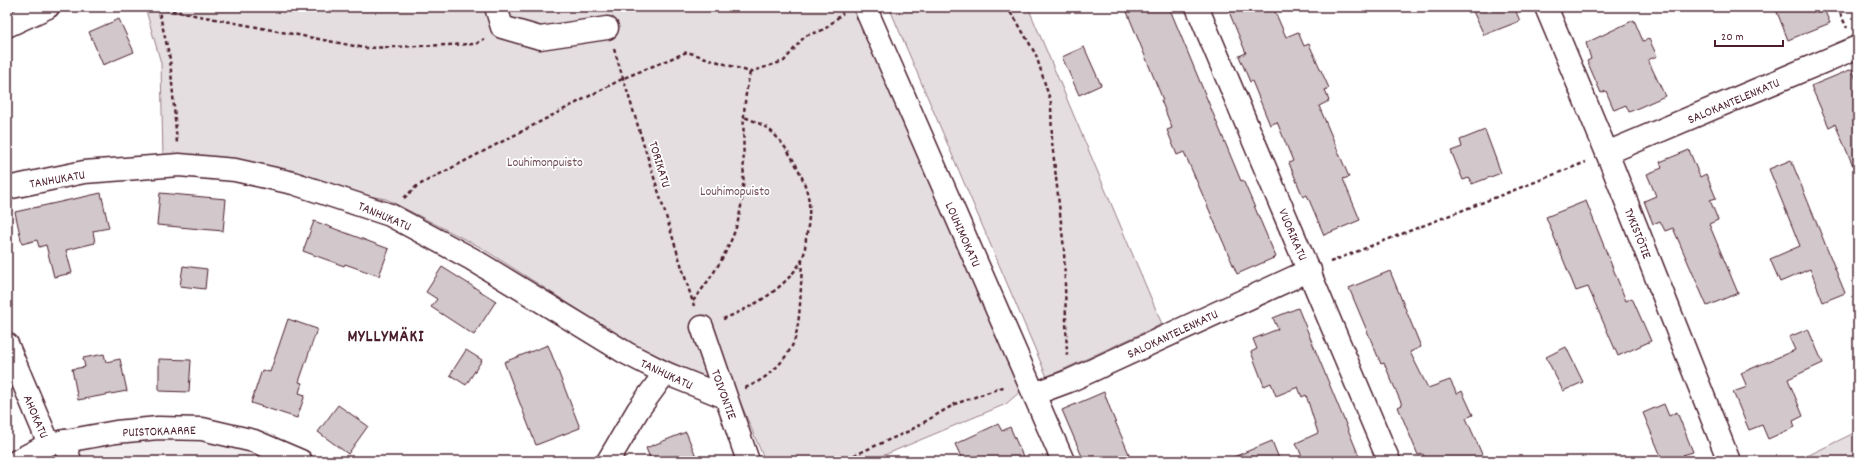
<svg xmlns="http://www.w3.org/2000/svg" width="1865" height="468" viewBox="0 0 1865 468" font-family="Dekko,sans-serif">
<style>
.built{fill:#f2eeef}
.green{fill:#e5dee0;stroke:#987e86}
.building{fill:#d2c7cb;stroke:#4a1f2b}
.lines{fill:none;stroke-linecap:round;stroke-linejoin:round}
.minor-casing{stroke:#4a1f2b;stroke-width:25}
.path{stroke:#4a1f2b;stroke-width:2.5;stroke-dasharray:4 3;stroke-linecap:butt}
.minor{stroke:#fff;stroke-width:22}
.labels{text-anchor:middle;stroke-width:3.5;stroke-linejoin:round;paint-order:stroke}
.street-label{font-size:13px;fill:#4a1f2b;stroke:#fff}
.park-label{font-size:13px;fill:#714f58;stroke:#fff}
.district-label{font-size:17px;font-weight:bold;letter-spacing:1px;fill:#4a1f2b;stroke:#fff}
</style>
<rect width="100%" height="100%" fill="#fff"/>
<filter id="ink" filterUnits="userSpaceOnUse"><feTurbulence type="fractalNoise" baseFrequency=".025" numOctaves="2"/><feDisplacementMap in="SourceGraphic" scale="8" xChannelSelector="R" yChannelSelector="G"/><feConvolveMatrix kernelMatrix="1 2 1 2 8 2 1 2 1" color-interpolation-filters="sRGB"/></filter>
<g filter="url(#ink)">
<path class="built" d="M 160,440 L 206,443 L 253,453 L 271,461 L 46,461 L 55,457 L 111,445 Z"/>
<g class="green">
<path d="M 145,7 L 857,7 L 1022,390 L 1006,404 L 870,461 L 765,461 L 736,392 L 632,344 L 480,247 L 386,199 L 163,160 L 161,63 Z"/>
<path d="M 889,7 L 1028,7 L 1162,324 L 1047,377 Z"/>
<path d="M 1858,431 L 1858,461 L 1797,461 Z"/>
</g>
<g class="building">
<path d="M 1125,7 L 1169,7 L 1241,181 L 1243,180 L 1276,257 L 1237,274 L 1184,152 L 1177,155 L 1167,130 L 1172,128 L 1161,100 L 1163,100 Z"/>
<path d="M 1227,7 L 1273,7 L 1286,37 L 1298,32 L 1304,46 L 1309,44 L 1329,88 L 1325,90 L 1329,101 L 1319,106 L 1349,177 L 1343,179 L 1360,220 L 1324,235 L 1307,195 L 1303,197 L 1289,163 L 1293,161 L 1277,122 L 1270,125 L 1252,81 L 1250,82 L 1239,56 L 1246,53 Z"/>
<path d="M 1471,7 L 1514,7 L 1520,21 L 1484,35 Z"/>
<path d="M 1775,7 L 1823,7 L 1830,23 L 1788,40 Z"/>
<path d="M 119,19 L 134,52 L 103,65 L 89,32 Z"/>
<path d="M 1634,20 L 1643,41 L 1649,39 L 1657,56 L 1648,60 L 1665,96 L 1629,112 L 1626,105 L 1614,110 L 1606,91 L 1601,93 L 1587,61 L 1591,59 L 1586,43 Z"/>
<path d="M 1084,47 L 1101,85 L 1079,95 L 1062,57 Z"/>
<path d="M 1852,69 L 1858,84 L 1858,177 L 1835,124 L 1829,127 L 1811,86 Z"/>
<path d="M 1485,130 L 1501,173 L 1472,184 L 1469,178 L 1463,180 L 1451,151 L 1462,147 L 1460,140 Z"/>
<path d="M 1689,150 L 1700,177 L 1706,174 L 1716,198 L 1710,200 L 1718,220 L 1709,224 L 1738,293 L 1707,306 L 1673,228 L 1665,231 L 1660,221 L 1653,224 L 1644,201 L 1656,196 L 1647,174 L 1662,168 L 1660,162 Z"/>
<path d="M 1791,160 L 1845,293 L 1823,302 L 1810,269 L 1780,282 L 1770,259 L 1800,246 L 1769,169 Z"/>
<path d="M 101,193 L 109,228 L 93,231 L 95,243 L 66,250 L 72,273 L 54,277 L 46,245 L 39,247 L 37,240 L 22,244 L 15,212 Z"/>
<path d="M 160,193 L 226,199 L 223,231 L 157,225 Z"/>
<path d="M 1586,201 L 1626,301 L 1632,298 L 1651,341 L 1618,356 L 1588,287 L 1576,291 L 1546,217 Z"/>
<path d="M 314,221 L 389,249 L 379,276 L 345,264 L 344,266 L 303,251 Z"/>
<path d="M 183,266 L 207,269 L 205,289 L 180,286 Z"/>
<path d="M 442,267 L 496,301 L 474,335 L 431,307 L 437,299 L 426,292 Z"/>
<path d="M 1390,271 L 1421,347 L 1410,352 L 1428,388 L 1450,380 L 1457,394 L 1462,391 L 1473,415 L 1466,418 L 1485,461 L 1426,461 L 1423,454 L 1418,455 L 1398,407 L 1402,405 L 1384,363 L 1381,364 L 1349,288 Z"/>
<path d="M 1298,308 L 1361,461 L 1304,461 L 1296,443 L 1318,433 L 1306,395 L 1302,397 L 1298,387 L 1276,396 L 1271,383 L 1264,386 L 1251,352 L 1257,349 L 1253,339 L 1278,329 L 1273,318 Z"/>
<path d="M 288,319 L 317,329 L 299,382 L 302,383 L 299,393 L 305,395 L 297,418 L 251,403 L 262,370 L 270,372 Z"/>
<path d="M 1808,329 L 1823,363 L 1788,379 L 1803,416 L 1793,421 L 1795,427 L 1768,439 L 1762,425 L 1749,430 L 1733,392 L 1747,387 L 1741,373 L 1795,350 L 1789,337 Z"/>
<path d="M 548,345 L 580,428 L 536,445 L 504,362 Z"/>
<path d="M 1566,347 L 1583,382 L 1563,391 L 1546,357 Z"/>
<path d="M 466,350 L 482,360 L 466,385 L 450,375 Z"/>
<path d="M 104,354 L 106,362 L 120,359 L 127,391 L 78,400 L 72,369 L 85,367 L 83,358 Z"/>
<path d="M 159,359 L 191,360 L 189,392 L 159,391 Z"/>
<path d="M 1104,392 L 1112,414 L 1132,461 L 1084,461 L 1062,410 Z"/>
<path d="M 1664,404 L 1669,416 L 1677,412 L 1693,452 L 1683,455 L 1686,461 L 1663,461 L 1643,413 Z"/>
<path d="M 338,405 L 368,426 L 348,454 L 318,432 Z"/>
<path d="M 998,424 L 1002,431 L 1010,427 L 1025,461 L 963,461 L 955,444 Z"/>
<path d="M 686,432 L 698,461 L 651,461 L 646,448 Z"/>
<path d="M 1272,441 L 1280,461 L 1224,461 Z"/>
</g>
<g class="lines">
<g class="minor-casing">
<g id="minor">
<path d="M 496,7 L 502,27 L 540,38 L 607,28"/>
<path d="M 865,7 L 1063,461"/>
<path d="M 1197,7 L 1389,461"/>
<path d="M 1546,7 L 1607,153 L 1729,461"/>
<path d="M 7,26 L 48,7"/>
<path d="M 1607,153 L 1858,47"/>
<path d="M 7,188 L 84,172 L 179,165 L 235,170 L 293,183 L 390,215 L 472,259 L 626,353 L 665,373 L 725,397"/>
<path d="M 702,327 L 748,461"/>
<path d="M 7,344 L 49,444"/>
<path d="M 1034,394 L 1069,381 L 1310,270"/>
<path d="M 64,441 L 70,461"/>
<path d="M 17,461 L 49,444 L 116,432 L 158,428 L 202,429 L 254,441 L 301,461"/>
<path d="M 608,461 L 638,410 L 665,373"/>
</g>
</g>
<g class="path">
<path d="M 158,7 L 170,59 L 177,143"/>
<path d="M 1006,7 L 1016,20 L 1036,55 L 1051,103 L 1052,142 L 1064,249 L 1067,356"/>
<path d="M 1837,7 L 1847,28"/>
<path d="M 158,8 L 365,48 L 476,44 L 484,39"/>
<path d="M 614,49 L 694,306"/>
<path d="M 404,198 L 417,186 L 624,78 L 687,52 L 750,72 L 784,61 L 805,36 L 825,29 L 843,13"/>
<path d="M 1330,262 L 1586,162"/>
<path d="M 693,301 C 713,276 734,244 740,212 C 747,176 741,139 745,102 C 746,92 748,82 750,72"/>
<path d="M 7,316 L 9,321"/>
<path d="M 723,319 C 753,307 785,289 802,260 C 805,254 805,246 806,239 C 808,228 810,214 809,203 C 807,180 789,149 773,133 C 766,126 755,121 744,117"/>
<path d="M 745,388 C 765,380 782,365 792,346 C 801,330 801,280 802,260"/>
<path d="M 841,461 L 909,431 L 955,404 L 1006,386"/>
</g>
<use href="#minor" class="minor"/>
</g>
</g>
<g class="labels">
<g class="street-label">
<text transform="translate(1733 100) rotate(-23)" y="5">SALOKANTELENKATU</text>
<text transform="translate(661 164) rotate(73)" y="5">TORIKATU</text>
<text transform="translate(57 178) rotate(-10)" y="5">TANHUKATU</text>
<text transform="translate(385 215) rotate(23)" y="5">TANHUKATU</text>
<text transform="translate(1639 233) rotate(68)" y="5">TYKISTÖTIE</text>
<text transform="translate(964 234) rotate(66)" y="5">LOUHIMOKATU</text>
<text transform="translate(1294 234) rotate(67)" y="5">VUORIKATU</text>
<text transform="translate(1172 333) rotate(-25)" y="5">SALOKANTELENKATU</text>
<text transform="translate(667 373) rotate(25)" y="5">TANHUKATU</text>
<text transform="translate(725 394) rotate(70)" y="5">TOIVONTIE</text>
<text transform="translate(37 416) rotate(67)" y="5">AHOKATU</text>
<text transform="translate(159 430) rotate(-2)" y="5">PUISTOKAARRE</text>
</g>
<g class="park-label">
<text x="545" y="166">Louhimonpuisto</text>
<text x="735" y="195">Louhimopuisto</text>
</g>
<g class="district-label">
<text x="386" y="341">MYLLYMÄKI</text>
</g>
</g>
<rect width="1865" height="468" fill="none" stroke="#fff" stroke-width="24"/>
<rect x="12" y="12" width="1841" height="444" fill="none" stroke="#4a1f2b" stroke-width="1.5" filter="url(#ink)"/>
<path d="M1715 40v6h68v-6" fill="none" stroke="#4a1f2b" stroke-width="2"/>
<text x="1721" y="40" font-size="12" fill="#4a1f2b" stroke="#ffffff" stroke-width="3" paint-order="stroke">20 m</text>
</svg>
